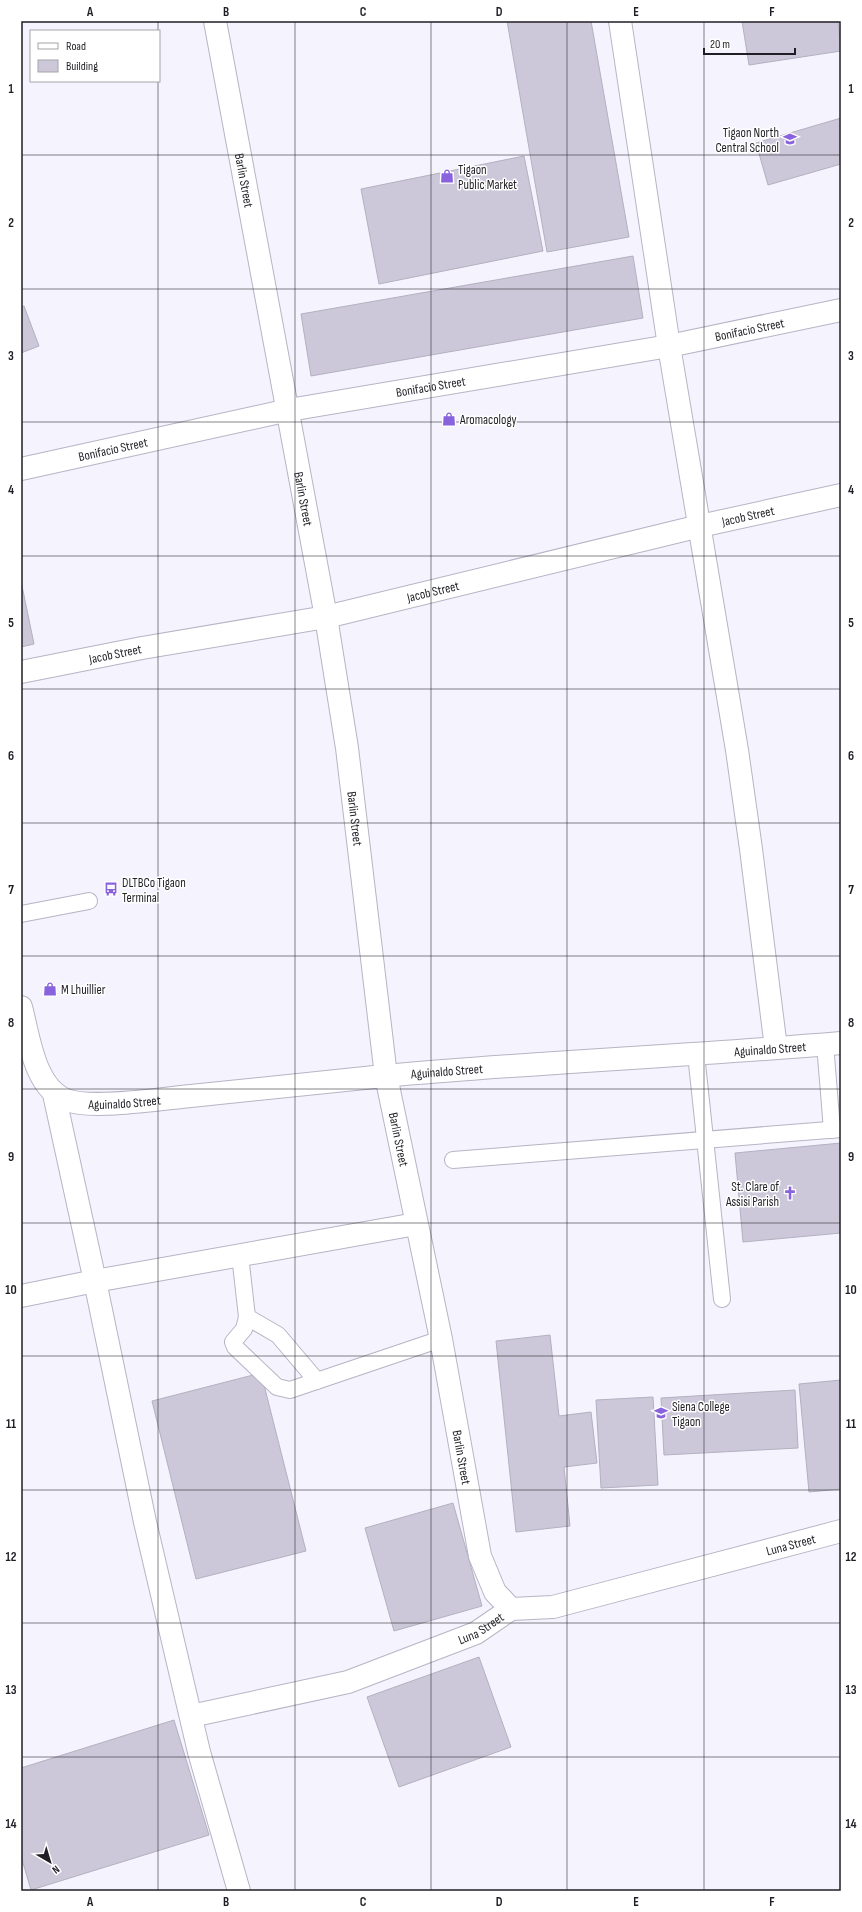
<svg xmlns="http://www.w3.org/2000/svg" width="862" height="1912" viewBox="0 0 862 1912" font-family="'Sofia Sans Condensed',sans-serif">
<style>
.building{fill:#ccc8d9;stroke:#b3b0c0}
.lines{fill:none;stroke-linecap:round;stroke-linejoin:round}
.service-casing{stroke:#b7b4c5;stroke-width:18}
.minor-casing{stroke:#b7b4c5;stroke-width:24}
.primary-casing{stroke:#b7b4c5;stroke-width:24}
.service{stroke:#fff;stroke-width:16}
.minor{stroke:#fff;stroke-width:22}
.primary{stroke:#fff;stroke-width:22}
.grid{fill:none;stroke:#201e24;stroke-width:1;stroke-opacity:0.55}
.labels{text-anchor:middle;stroke-width:3;stroke-linejoin:round;paint-order:stroke}
.poi-label{font-size:13px;fill:#201e24;stroke:#fff;text-anchor:start}
.street-label{font-size:13px;fill:#201e24;stroke:#fff}
.neatline{fill:none;stroke:#201e24;stroke-width:1.5}
.grid-label{font-size:13px;text-anchor:middle;font-weight:bold;fill:#201e24}
</style>
<rect width="100%" height="100%" fill="#f5f3fd"/>
<g class="building">
<path d="M 507,21 L 591,21 L 629,237 L 547,252 Z"/>
<path d="M 742,21 L 838,21 L 841,51 L 749,65 Z"/>
<path d="M 841,118 L 841,164 L 768,185 L 756,143 Z"/>
<path d="M 524,156 L 543,251 L 379,284 L 361,189 Z"/>
<path d="M 633,256 L 643,318 L 311,376 L 301,314 Z"/>
<path d="M 24,306 L 39,346 L 21,353 L 21,307 Z"/>
<path d="M 21,581 L 34,644 L 21,647 Z"/>
<path d="M 841,1143 L 841,1233 L 743,1242 L 735,1153 Z"/>
<path d="M 550,1335 L 559,1416 L 591,1412 L 597,1463 L 564,1467 L 570,1526 L 516,1532 L 496,1341 Z"/>
<path d="M 261,1373 L 306,1551 L 196,1579 L 152,1401 Z"/>
<path d="M 841,1380 L 841,1489 L 809,1492 L 799,1384 Z"/>
<path d="M 795,1390 L 798,1448 L 664,1455 L 661,1398 Z"/>
<path d="M 653,1397 L 658,1485 L 601,1488 L 596,1400 Z"/>
<path d="M 453,1503 L 482,1606 L 394,1631 L 365,1528 Z"/>
<path d="M 479,1657 L 511,1747 L 399,1787 L 367,1697 Z"/>
<path d="M 174,1720 L 209,1835 L 31,1890 L 21,1856 L 21,1768 Z"/>
</g>
<g class="lines">
<g class="service-casing">
<g id="service">
<path d="M 21,914 L 89,901"/>
<path d="M 825,1044 L 832,1130"/>
<path d="M 696,1054 L 722,1299"/>
<path d="M 453,1160 L 841,1129"/>
<path d="M 240,1255 L 247,1317 L 244,1329 L 233,1342 L 235,1347 L 277,1387 L 290,1390 L 441,1339"/>
<path d="M 247,1317 L 278,1335 L 317,1381"/>
</g>
</g>
<g class="minor-casing">
<g id="minor">
<path id="s1" d="M 215,21 L 326,617 L 347,748 L 386,1076 L 441,1339 L 480,1556 L 495,1592 L 511,1609"/>
<path d="M 620,21 L 669,346 L 737,750 L 751,849 L 776,1048"/>
<path id="s2" d="M 21,469 L 289,410 L 669,346 L 841,310"/>
<path id="s3" d="M 21,672 L 142,648 L 326,617 L 700,526 L 841,495"/>
<path d="M 54,1094 L 95,1281 L 145,1522 L 199,1752 L 239,1891"/>
<path d="M 21,1296 L 95,1281 L 416,1224"/>
<path id="s4" d="M 191,1716 L 348,1682 L 476,1633 L 511,1609 L 553,1607 L 841,1531"/>
</g>
</g>
<g class="primary-casing">
<g id="primary">
<path id="s5" d="M 21,1007 C 29,1037 34,1087 66,1100 C 89,1109 154,1100 181,1097 C 248,1090 316,1083 384,1076 C 536,1062 689,1056 841,1043"/>
</g>
</g>
<use href="#service" class="service"/>
<use href="#minor" class="minor"/>
<use href="#primary" class="primary"/>
</g>
<path class="grid" d="M 158,21 L 158,31M 295,21 L 295,1891M 431,21 L 431,1891M 567,21 L 567,1891M 704,21 L 704,1891M 158,81 L 158,1891M 21,155 L 841,155M 21,289 L 841,289M 21,422 L 841,422M 21,556 L 841,556M 21,689 L 841,689M 21,823 L 841,823M 21,956 L 841,956M 21,1089 L 841,1089M 21,1223 L 841,1223M 21,1356 L 841,1356M 21,1490 L 841,1490M 21,1623 L 841,1623M 21,1757 L 841,1757"/>
<defs>
<g id="school-bare" transform="scale(1.08)"><path d="M0-5L7-2L0 1L-7-2ZM-4 1L0 2.5L4 1V4Q0 6-4 4Z" fill="#8962dd" stroke="#fff" stroke-width="2.5" paint-order="stroke"/></g>
<g id="shop-bare" transform="scale(1.08)"><path d="M-5-2.5h2.3a2.7 3.5 0 0 1 5.4 0H5L5.5 6h-11ZM-1.5-2.5h3a1.5 2.3 0 0 0-3 0Z" fill="#8962dd" stroke="#fff" stroke-width="2.5" paint-order="stroke"/></g>
<g id="bus-bare" transform="scale(1.08)"><path d="M-5-6H5V4H4V6H2V4H-2V6H-4V4H-5ZM-3.5-4V0h7V-4ZM-3.5 1.2v1.5H-2V1.2ZM2 1.2v1.5H3.5V1.2Z" fill="#8962dd" stroke="#fff" stroke-width="2.5" paint-order="stroke"/></g>
<g id="church-bare" transform="scale(1.08)"><path d="M-1.2-6h2.4v3.5h3.3v2.4h-3.3V6h-2.4V-.1h-3.3v-2.4h3.3Z" fill="#8962dd" stroke="#fff" stroke-width="2.5" paint-order="stroke"/></g>
<g id="university-bare" transform="scale(1.08)"><path d="M0-5L7-2L0 1L-7-2ZM-4 1L0 2.5L4 1V4Q0 6-4 4Z" fill="#8962dd" stroke="#fff" stroke-width="2.5" paint-order="stroke"/></g>
</defs>
<g fill-rule="evenodd">
<use href="#school-bare" x="790" y="139"/>
<use href="#shop-bare" x="447" y="176"/>
<use href="#shop-bare" x="449" y="419"/>
<use href="#bus-bare" x="111" y="889"/>
<use href="#shop-bare" x="50" y="989"/>
<use href="#church-bare" x="790" y="1193"/>
<use href="#university-bare" x="661" y="1413"/>
</g>
<g class="labels">
<g class="poi-label">
<text x="779" y="137" text-anchor="end">Tigaon North<tspan x="779" dy="15">Central School</tspan></text>
<text x="458" y="174">Tigaon<tspan x="458" dy="15">Public Market</tspan></text>
<text x="460" y="424">Aromacology</text>
<text x="122" y="887">DLTBCo Tigaon<tspan x="122" dy="15">Terminal</tspan></text>
<text x="61" y="994">M Lhuillier</text>
<text x="779" y="1191" text-anchor="end">St. Clare of<tspan x="779" dy="15">Assisi Parish</tspan></text>
<text x="672" y="1411">Siena College<tspan x="672" dy="15">Tigaon</tspan></text>
</g>
<g class="street-label">
<text dy="5" stroke="none"><textPath href="#s1" startOffset="162">Barlin Street</textPath></text>
<text dy="5" stroke="none"><textPath href="#s2" startOffset="742">Bonifacio Street</textPath></text>
<text dy="5" stroke="none"><textPath href="#s2" startOffset="418">Bonifacio Street</textPath></text>
<text dy="5" stroke="none"><textPath href="#s2" startOffset="94">Bonifacio Street</textPath></text>
<text dy="5" stroke="none"><textPath href="#s1" startOffset="486">Barlin Street</textPath></text>
<text dy="5" stroke="none"><textPath href="#s3" startOffset="744">Jacob Street</textPath></text>
<text dy="5" stroke="none"><textPath href="#s3" startOffset="420">Jacob Street</textPath></text>
<text dy="5" stroke="none"><textPath href="#s3" startOffset="96">Jacob Street</textPath></text>
<text dy="5" stroke="none"><textPath href="#s1" startOffset="810">Barlin Street</textPath></text>
<text dy="5" stroke="none"><textPath href="#s5" startOffset="814">Aguinaldo Street</textPath></text>
<text dy="5" stroke="none"><textPath href="#s5" startOffset="490">Aguinaldo Street</textPath></text>
<text dy="5" stroke="none"><textPath href="#s5" startOffset="166">Aguinaldo Street</textPath></text>
<text dy="5" stroke="none"><textPath href="#s1" startOffset="1134">Barlin Street</textPath></text>
<text dy="5" stroke="none"><textPath href="#s1" startOffset="1458">Barlin Street</textPath></text>
<text dy="5" stroke="none"><textPath href="#s4" startOffset="628">Luna Street</textPath></text>
<text dy="5" stroke="none"><textPath href="#s4" startOffset="304">Luna Street</textPath></text>
</g>
</g>
<rect width="862" height="1912" fill="none" stroke="#ffffff" stroke-width="44"/>
<rect x="30" y="30" width="130" height="52" fill="#ffffff" stroke="#a6a5a7"/>
<rect x="38" y="43" width="20" height="6" fill="#ffffff" stroke="#a6a5a7"/>
<text x="66" y="50" font-size="12" fill="#201e24">Road</text>
<rect x="38" y="60" width="20" height="12" fill="#ccc8d9" stroke="#a6a5a7"/>
<text x="66" y="70" font-size="12" fill="#201e24">Building</text>
<g transform="translate(50 1862) rotate(142)" stroke="#ffffff" stroke-width="3" paint-order="stroke">
<path d="M0-3L7 15L0 10L-7 15Z" fill="#201e24"/>
<text y="-6" font-size="11" font-weight="bold" text-anchor="middle" fill="#201e24">N</text>
</g>
<path d="M704 48v6h91v-6" fill="none" stroke="#201e24" stroke-width="2"/>
<text x="710" y="48" font-size="12" fill="#201e24" stroke="#ffffff" stroke-width="3" paint-order="stroke">20 m</text>
<rect x="22" y="22" width="818" height="1868" class="neatline"/>
<g class="grid-label">
<text x="90" y="16">A</text>
<text x="226" y="16">B</text>
<text x="363" y="16">C</text>
<text x="499" y="16">D</text>
<text x="636" y="16">E</text>
<text x="772" y="16">F</text>
<text x="11" y="93">1</text>
<text x="851" y="93">1</text>
<text x="11" y="227">2</text>
<text x="851" y="227">2</text>
<text x="11" y="360">3</text>
<text x="851" y="360">3</text>
<text x="11" y="494">4</text>
<text x="851" y="494">4</text>
<text x="11" y="627">5</text>
<text x="851" y="627">5</text>
<text x="11" y="760">6</text>
<text x="851" y="760">6</text>
<text x="11" y="894">7</text>
<text x="851" y="894">7</text>
<text x="11" y="1027">8</text>
<text x="851" y="1027">8</text>
<text x="11" y="1161">9</text>
<text x="851" y="1161">9</text>
<text x="11" y="1294">10</text>
<text x="851" y="1294">10</text>
<text x="11" y="1428">11</text>
<text x="851" y="1428">11</text>
<text x="11" y="1561">12</text>
<text x="851" y="1561">12</text>
<text x="11" y="1694">13</text>
<text x="851" y="1694">13</text>
<text x="11" y="1828">14</text>
<text x="851" y="1828">14</text>
<text x="90" y="1906">A</text>
<text x="226" y="1906">B</text>
<text x="363" y="1906">C</text>
<text x="499" y="1906">D</text>
<text x="636" y="1906">E</text>
<text x="772" y="1906">F</text>
</g>
</svg>
